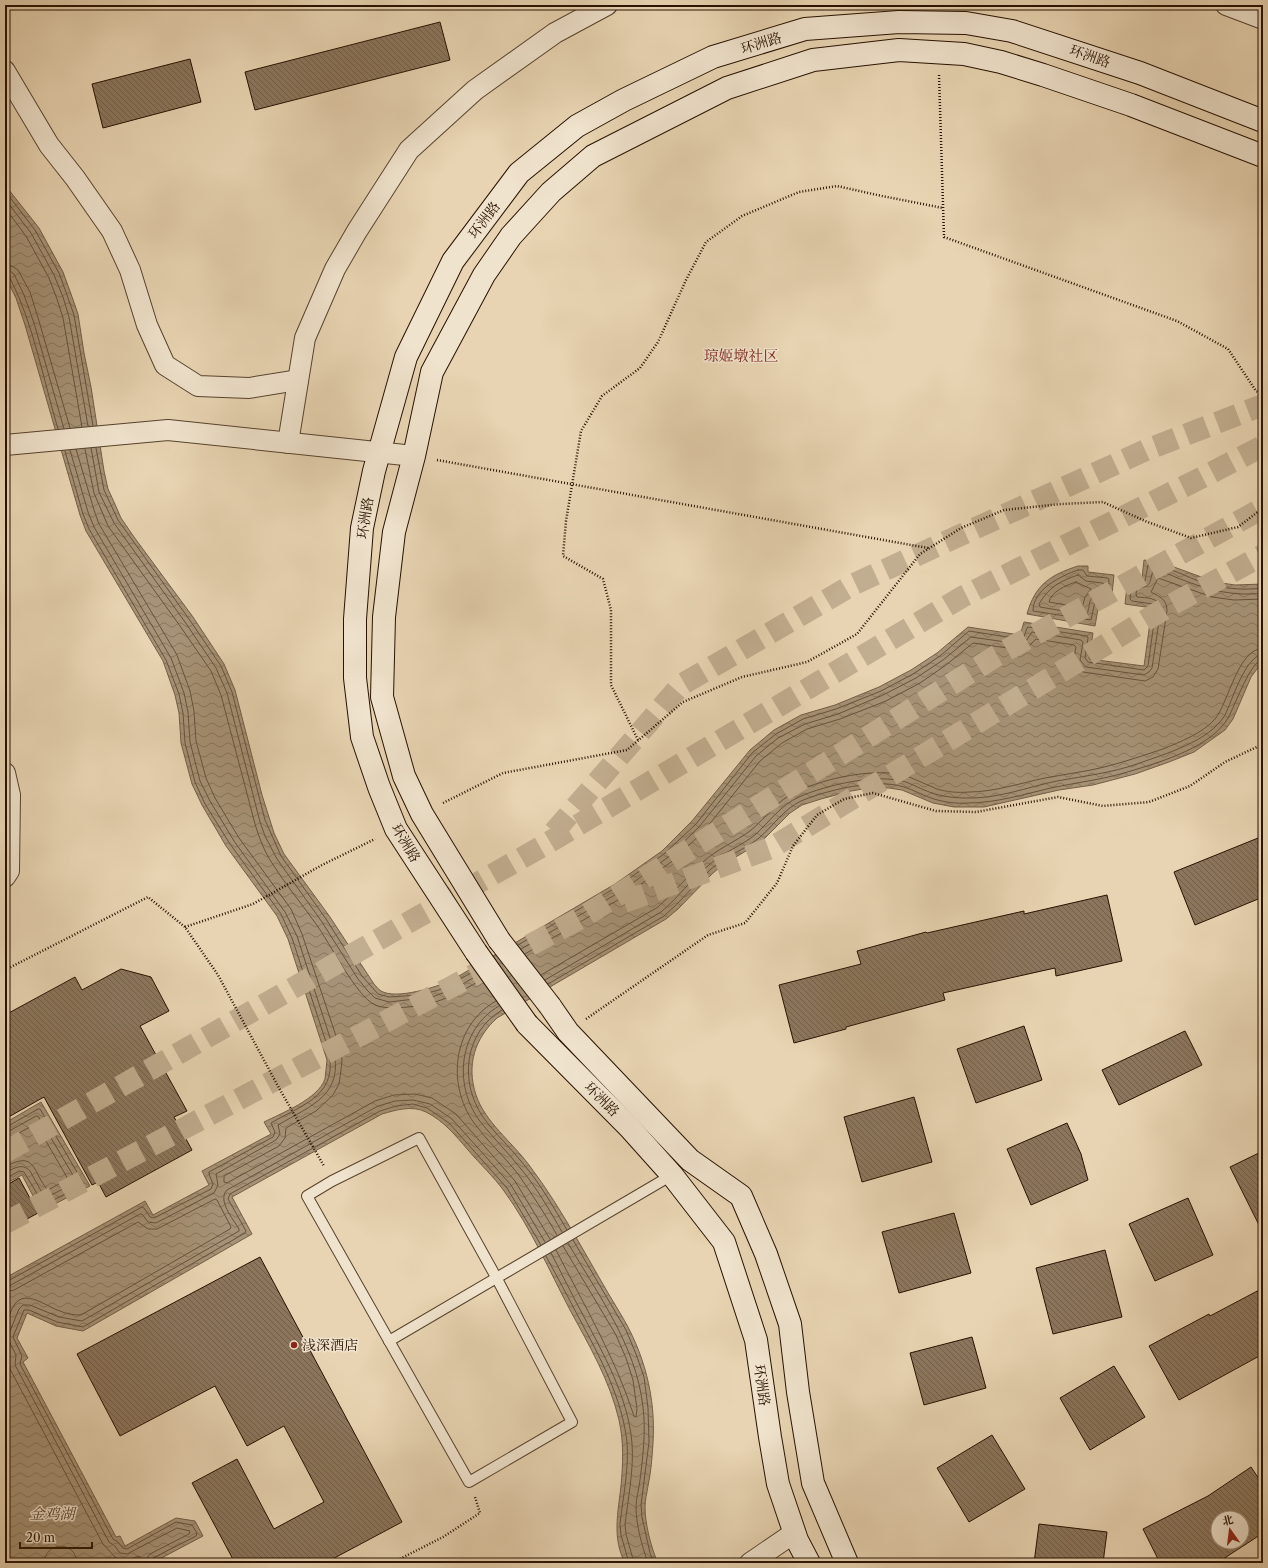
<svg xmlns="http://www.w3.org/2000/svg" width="1268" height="1568" viewBox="0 0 1268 1568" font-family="'Libre Caslon Text','Noto Serif SC',serif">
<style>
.water{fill:url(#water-waves);stroke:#735e47}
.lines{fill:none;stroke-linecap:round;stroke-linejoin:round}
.shore{stroke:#66523c;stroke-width:1}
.building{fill:url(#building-back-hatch);stroke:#271101;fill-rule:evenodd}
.primary-tunnel{stroke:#c1ad8f;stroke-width:22;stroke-dasharray:22 11;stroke-linecap:butt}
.lane-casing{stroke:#57422d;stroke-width:12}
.street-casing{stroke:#57422d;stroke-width:22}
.secondary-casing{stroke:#271101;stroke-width:24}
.path{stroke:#271101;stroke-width:2.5;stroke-dasharray:1 2;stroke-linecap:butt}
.lane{stroke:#f0e3cd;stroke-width:10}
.street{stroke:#f0e3cd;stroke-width:20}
.secondary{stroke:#f0e3cd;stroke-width:22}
.secondary-bridge-casing{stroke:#271101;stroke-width:24;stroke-linecap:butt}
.secondary-bridge{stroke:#f0e3cd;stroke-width:22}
.poi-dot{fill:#8f2418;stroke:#f0e3cd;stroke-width:1.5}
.labels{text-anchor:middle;stroke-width:3;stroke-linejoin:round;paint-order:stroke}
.street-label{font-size:14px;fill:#271101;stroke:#f0e3cd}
.poi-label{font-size:14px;fill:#271101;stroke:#f0e3cd;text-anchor:start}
.neighbourhood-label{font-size:15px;fill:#7a1f14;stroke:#f0e3cd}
.water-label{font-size:15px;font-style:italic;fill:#5a4530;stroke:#f0e3cd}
</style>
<defs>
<pattern id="water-waves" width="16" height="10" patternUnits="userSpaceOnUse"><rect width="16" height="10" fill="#a69276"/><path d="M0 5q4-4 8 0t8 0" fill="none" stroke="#87765e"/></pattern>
<pattern id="building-back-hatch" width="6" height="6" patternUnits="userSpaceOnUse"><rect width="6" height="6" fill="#8b765d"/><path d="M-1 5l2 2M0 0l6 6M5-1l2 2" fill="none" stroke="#725f4a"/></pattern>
</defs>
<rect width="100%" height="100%" fill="#e8d4b2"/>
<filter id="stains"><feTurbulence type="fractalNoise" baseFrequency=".005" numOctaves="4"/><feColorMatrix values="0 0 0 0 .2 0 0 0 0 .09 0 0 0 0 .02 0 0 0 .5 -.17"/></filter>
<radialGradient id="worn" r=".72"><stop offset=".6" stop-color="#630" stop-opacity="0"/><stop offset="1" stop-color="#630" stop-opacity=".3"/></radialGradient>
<g class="water">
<path d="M 5,185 L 39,228 L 63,272 L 71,294 L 78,314 L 84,353 L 91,387 L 104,471 L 108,489 L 114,502 L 121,518 L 134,537 L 193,617 L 224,664 L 235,690 L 262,795 L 274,833 L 284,854 L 330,917 L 374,984 C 376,986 378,989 381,991 C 396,1000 437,987 452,980 L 615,884 L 662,851 L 692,821 L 750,750 L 774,730 L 801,715 L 835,705 L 879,687 L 911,670 L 937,653 L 968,627 L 1020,635 L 1024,622 L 1093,633 L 1089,659 L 1144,666 L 1152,608 L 1125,604 L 1128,577 L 1142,578 L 1144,560 L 1163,563 L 1215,582 L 1235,585 L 1263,584 L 1263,661 L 1251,677 L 1233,719 L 1225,730 L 1194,752 L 1169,762 L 1135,774 L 1093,785 L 1059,790 L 984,807 L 954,807 L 933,803 L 902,790 L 889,788 L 869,788 L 851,791 L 821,799 L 802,805 L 790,813 L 761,842 L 724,864 L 713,873 L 678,909 L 666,919 L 497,1018 C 475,1038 466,1065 476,1095 C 485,1122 512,1142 529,1165 C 564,1211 590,1264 620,1313 C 644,1352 656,1397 653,1443 C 652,1458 651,1472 648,1486 C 647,1493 645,1500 645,1507 C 645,1523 651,1548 658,1563 L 625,1563 C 612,1538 618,1513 621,1486 C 623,1464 624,1442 619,1420 C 610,1381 589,1345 570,1310 C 549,1270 531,1228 504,1191 C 494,1177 480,1164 468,1150 C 456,1136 444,1121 426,1112 C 412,1105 396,1110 382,1114 L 232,1197 L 252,1234 L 83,1331 L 56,1326 L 27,1313 L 17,1338 L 28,1358 L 23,1362 L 116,1537 L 120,1536 L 125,1546 L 176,1518 L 195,1521 L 203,1536 L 152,1563 L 63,1563 L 61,1560 L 56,1563 L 5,1563 L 5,1278 L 145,1201 L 153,1215 L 209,1185 L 202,1171 L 271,1134 L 264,1122 C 282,1113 318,1099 325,1079 C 326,1073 326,1066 327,1060 L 288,939 L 277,916 L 226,846 L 202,805 L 192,784 L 181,743 L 179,713 L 175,695 L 163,661 L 86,531 L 80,515 L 25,325 L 16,298 L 5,276 Z"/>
<path d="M 1078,566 L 1088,566 L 1088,572 L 1114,575 L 1111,604 L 1099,603 L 1095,626 L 1027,614 C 1035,585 1050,575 1078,566 Z"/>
<path d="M 41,1102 L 90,1186 L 41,1211 L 22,1175 L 5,1184 L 5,1123 Z"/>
</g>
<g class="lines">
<g class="shore">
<path d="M 5,191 L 35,230 L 59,273 L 67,295 L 74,315 L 93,426"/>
<path d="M 5,199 L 31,233 L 54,275 L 63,297 L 69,317 L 88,426"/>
<path d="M 5,208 L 26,236 L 49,278 L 57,299 L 63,318 L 82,427"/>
<path d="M 5,265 L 12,266 L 18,270 L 30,292 L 39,321 L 70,428"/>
<path d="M 5,271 L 10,271 L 14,274 L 24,295 L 34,323 L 64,429"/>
<path d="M 5,276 L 10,278 C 34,325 43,379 58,429"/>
<path d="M 91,448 L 99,492 L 114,523 L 185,622 L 216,668 L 227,693 L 260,822 L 265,836 L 277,859 L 322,922 L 358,979 L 367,990 L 375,998 L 389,1002 L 432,997 L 456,988 L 478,975"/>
<path d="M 96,448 L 104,490 L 118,520 L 189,619 L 221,666 L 232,692 L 265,820 L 281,856 L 326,919 L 362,976 L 378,994 L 389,997 L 420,995 L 439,990 L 475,971"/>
<path d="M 76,449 L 94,510 L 99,524 L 177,655 L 190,691 L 194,711 L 196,741 L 206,778 L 215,798 L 239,838 L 291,909 L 302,934 L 339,1045 L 342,1059 L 341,1070 L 339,1084 L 333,1095 L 316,1111 L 286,1128 L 285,1138 L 279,1146 L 224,1176 L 224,1182 L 227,1183 L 375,1101 L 394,1095 L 415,1094 L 432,1098 L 456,1114 L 515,1181 L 550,1239"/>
<path d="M 85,449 L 94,493 L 108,526 L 180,626 L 211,671 L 221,695 L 255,824 C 259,837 264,851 272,863 C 285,884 302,904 316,924 C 330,943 356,996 375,1005 C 386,1009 396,1008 408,1007 C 439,1004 455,995 481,980"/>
<path d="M 1078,570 L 1083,570 L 1087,576 L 1108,578 L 1109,580 L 1108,598 L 1098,599 L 1095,601 L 1091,620 L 1033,611 C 1033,589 1061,576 1078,570 Z"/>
<path d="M 1078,575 L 1086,581 L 1102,583 L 1104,584 L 1103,593 C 1087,596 1091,602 1087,615 L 1040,607 L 1039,604 C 1049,587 1060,581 1078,575 Z"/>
<path d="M 1076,582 L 1091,589 L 1085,597 L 1082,608 L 1049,602 C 1051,592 1066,585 1076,582 Z"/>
<path d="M 518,945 L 617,887 L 664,854 L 696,824 L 752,753 L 776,734 L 803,719 L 836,709 L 881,691 L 913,674 L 940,656 L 969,631 L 1020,639 L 1024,637 L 1027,628 L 1028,627 L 1087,636 L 1088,638 L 1085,658 L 1088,662 L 1144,670 L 1148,666 L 1156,608 L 1153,604 L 1132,601 L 1130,599 L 1132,583 L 1142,582 L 1145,581 L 1148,565 C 1164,565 1181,574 1196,580 C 1217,588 1240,591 1263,588"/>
<path d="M 521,949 L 620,892 L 667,858 L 699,827 L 756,756 L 778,738 L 805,724 L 838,714 L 883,695 L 916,678 L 943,660 L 971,637 L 1020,644 L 1026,641 L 1032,632 L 1081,640 L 1083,642 L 1080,660 L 1086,667 L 1144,675 L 1149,672 L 1152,668 L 1161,608 C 1158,597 1147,598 1137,597 L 1136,594 L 1137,588 C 1152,587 1149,583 1153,571 L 1161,571 C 1194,585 1226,598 1263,593"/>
<path d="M 525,954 L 623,897 L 671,862 L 704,831 L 760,761 L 782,743 L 807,729 L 840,719 L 886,701 L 920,683 L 946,665 L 973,643 L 1021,650 L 1029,646 L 1036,639 L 1074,645 L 1076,647 C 1074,657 1073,666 1083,672 L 1145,681 L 1153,677 L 1158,669 L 1167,611 C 1167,599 1160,597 1151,592 L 1158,578 L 1212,597 L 1234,600 L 1263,599"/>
<path d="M 541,975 L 658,907 C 674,893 687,876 703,862 C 717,849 735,842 750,831 C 766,818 777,800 796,792 C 824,778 877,767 907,776 C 917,780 927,785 937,789 C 947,792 958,793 969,792 C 994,792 1021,783 1045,778 C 1060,775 1076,773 1091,770 C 1115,765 1139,757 1163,749 C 1180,742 1203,733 1215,719 C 1229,702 1237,650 1263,648"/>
<path d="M 545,980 L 661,912 C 678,898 691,879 709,865 C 723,852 742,846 756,834 C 770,821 781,805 799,797 C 826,785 877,773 906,782 C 916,786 925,791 935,794 C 945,797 957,798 967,798 C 997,799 1028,787 1057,781 C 1084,776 1111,773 1137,764 C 1164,754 1209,742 1225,715 C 1232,701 1245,656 1263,654"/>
<path d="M 548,984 L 664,916 C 681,902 695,883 711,869 C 726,856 744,850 759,838 C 773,826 784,809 801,801 C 827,790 877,778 904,787 C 914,790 924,796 934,799 C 944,802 957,804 968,803 C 996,803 1025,794 1051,788 C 1079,782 1107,779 1134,770 C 1164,761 1212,746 1228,718 C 1235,706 1250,661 1263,659"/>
<path d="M 496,1001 C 453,1025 446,1084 474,1123 C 487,1141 504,1156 518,1174 C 532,1194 545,1214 557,1235"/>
<path d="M 499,1006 C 459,1029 453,1084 479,1120 C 492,1137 508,1152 521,1169 C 537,1188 550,1211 562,1232"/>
<path d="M 502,1010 C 464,1032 459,1082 483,1117 C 495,1134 512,1149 525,1166 C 541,1185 554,1208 567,1230"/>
<path d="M 5,1126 L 10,1125 L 38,1109 L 40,1109 L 84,1184 L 44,1205 L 24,1172 L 19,1171 L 5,1179"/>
<path d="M 5,1131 L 11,1130 L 36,1116 L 38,1116 L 77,1182 L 45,1198 L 30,1171 C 22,1162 13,1169 5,1173"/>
<path d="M 5,1137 L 13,1136 L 36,1124 L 68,1179 L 48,1190 C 32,1173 37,1149 5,1167"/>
<path d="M 573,1240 L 626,1330 L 636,1354 L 644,1377 L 648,1408 L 649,1442 L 641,1505 L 642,1517 L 650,1553 L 654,1563"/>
<path d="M 568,1243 C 598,1295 636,1345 643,1407 C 646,1431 643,1456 640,1480 C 639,1489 636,1498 636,1507 C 636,1525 642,1546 648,1563"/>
<path d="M 556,1250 C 584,1305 615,1357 634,1416 L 636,1417 L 637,1409 L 633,1380 L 626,1358 L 616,1335 L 563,1246"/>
<path d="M 551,1253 C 562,1274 572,1295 583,1315 C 604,1355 628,1397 632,1443 C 634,1470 628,1498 625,1525 L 626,1534 L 634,1563"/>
<path d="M 546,1256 C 557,1276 568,1297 579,1318 C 600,1357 622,1398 627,1442 C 629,1470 623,1497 620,1524 L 621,1535 L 629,1563"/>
<path d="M 5,1281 L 8,1281 L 142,1207 L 144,1208 L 150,1217 L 154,1218 L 211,1189 L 213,1184 L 209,1174 L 209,1172 L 273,1137 L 275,1132 L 271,1123 C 303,1104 340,1096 328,1048 L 292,938 L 281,914 L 230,844 L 205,804 L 195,782 L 185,743 L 183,713 L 179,694 L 166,660 L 89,529 L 83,514 L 65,451"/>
<path d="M 5,1286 L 11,1285 L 140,1214 L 142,1214 L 148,1222 L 156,1223 L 214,1193 L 218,1185 L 216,1174 L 276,1140 L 280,1134 L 278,1125 C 312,1105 345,1095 333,1047 L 297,936 L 285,912 L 234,841 L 210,801 L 200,781 L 190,742 L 188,712 L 184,693 L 171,658 L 94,527 L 88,512 L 70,450"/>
<path d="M 5,1292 L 14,1290 L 138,1222 L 148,1229 L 157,1229 L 215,1199 L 217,1200 L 231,1227 L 230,1229 L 81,1315 C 74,1315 66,1314 60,1311 C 47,1307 26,1289 15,1304 C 10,1310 8,1320 5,1327"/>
<path d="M 5,1347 L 9,1356 L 9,1363 L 10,1369 L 103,1544 L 115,1557 L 121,1560 L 128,1560 L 139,1556 L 140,1558 L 140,1563"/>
<path d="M 44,1563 C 45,1541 76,1540 77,1563"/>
<path d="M 146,1563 L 147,1558 L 150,1554 L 189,1534 L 190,1531 L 177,1528 L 127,1554 L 120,1553 L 115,1546 L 109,1542 L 15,1365 L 16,1355 L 9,1341 L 8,1336 L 19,1309 L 23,1305 L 30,1305 L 59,1317 L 82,1321 L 239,1231 L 239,1229 C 233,1219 217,1200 227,1190 L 378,1106 L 395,1101 L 413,1100 L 430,1104 L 452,1119 L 511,1185 L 545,1242"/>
<path d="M 151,1563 L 153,1558 L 196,1536 L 197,1533 L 192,1525 L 176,1522 L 127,1549 L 123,1548 L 118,1542 L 113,1539 L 20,1364 L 22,1356 L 13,1337 L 24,1310 L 29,1310 L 57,1322 L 83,1327 L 245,1233 L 246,1231 L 228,1199 L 230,1194 L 380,1111 L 396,1106 L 413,1104 L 427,1108 L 449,1123 L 507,1188 L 541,1245"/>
</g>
</g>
<g class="building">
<path d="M 440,22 L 450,60 L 255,110 L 245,72 Z"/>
<path d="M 190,59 L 201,102 L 103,128 L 92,84 Z"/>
<path d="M 1263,836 L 1263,897 L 1195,925 L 1174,872 Z"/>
<path d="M 1107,895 L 1122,961 L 1056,976 L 1055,968 L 943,993 L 945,1000 L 846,1027 L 846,1029 L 794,1043 L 779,985 L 861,964 L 857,951 L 926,932 L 927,933 L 1024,911 L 1024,914 Z"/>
<path d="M 121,969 L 151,977 L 169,1011 L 140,1026 L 187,1111 L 174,1117 L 192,1150 L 106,1197 L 98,1182 L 92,1185 L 44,1097 L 5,1119 L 5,1015 L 75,977 L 82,990 Z"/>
<path d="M 1024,1026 L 1042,1080 L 976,1103 L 957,1049 Z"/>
<path d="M 1185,1031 L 1202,1065 L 1119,1105 L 1102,1070 Z"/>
<path d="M 914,1097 L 932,1162 L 862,1182 L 844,1117 Z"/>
<path d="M 1067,1123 L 1081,1154 L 1088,1180 L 1031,1205 L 1007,1149 Z"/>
<path d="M 1263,1151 L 1263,1233 L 1230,1167 Z"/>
<path d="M 19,1178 L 38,1213 L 5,1231 L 5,1186 Z"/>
<path d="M 1188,1198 L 1213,1255 L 1155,1281 L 1129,1224 Z"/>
<path d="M 954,1213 L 971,1273 L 899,1293 L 882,1232 Z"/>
<path d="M 1105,1250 L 1122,1317 L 1053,1334 L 1036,1268 Z"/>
<path d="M 260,1257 L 402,1522 L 325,1563 L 235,1563 L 192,1483 L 237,1459 L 274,1529 L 324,1502 L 284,1426 L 247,1446 L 215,1386 L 120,1436 L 77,1354 Z"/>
<path d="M 1263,1288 L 1263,1354 L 1179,1400 L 1149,1346 L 1209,1314 L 1210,1316 Z"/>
<path d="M 972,1337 L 986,1388 L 924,1405 L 910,1353 Z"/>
<path d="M 1114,1366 L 1145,1417 L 1090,1450 L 1060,1398 Z"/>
<path d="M 992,1435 L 1025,1489 L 969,1522 L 937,1468 Z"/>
<path d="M 1251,1467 L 1263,1485 L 1263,1533 L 1217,1563 L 1160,1563 L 1143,1529 L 1208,1496 ZM 1218,1518 L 1242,1518 L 1242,1542 L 1218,1542 Z"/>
<path d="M 1039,1524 L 1107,1532 L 1103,1563 L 1034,1563 Z"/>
</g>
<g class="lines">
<g class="primary-tunnel">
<path d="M 554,832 L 681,685 L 854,584 L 1146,450 L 1263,405"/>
<path d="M 624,902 L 771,848 L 1169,606 L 1263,555"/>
<path d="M 5,1152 L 541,847 L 962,597 L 1201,478 L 1263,446"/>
<path d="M 5,1223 L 583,917 L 996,656 L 1263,508"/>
</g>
<g class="lane-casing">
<g id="lane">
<path d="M 419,1138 L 496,1277 L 572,1422 L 469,1482 L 307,1196 L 332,1181 Z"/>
<path d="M 389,1341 L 672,1175"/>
</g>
</g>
<g class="street-casing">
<g id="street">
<path d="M 1226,5 L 1263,19"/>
<path d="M 5,71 L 49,145 L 75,178 L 112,231 L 130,270 L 147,325 L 165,365 L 198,386 L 249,388 L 298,380"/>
<path d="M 288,443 L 305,338 L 335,269 L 357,231 L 409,150 L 475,90 L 555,33 L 607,5"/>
<path d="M 5,445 L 168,430 L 414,456"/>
<path d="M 5,773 L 10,795 L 9,871 L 5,877"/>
<path d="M 750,1563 L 794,1533"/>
</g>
</g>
<g class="secondary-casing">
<g id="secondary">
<path d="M 499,940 L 422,814 L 404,776 L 382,697 L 384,617 L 394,532 L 414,456 L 432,372 L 484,275 L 511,236 L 551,192 L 593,156 L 727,88 L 813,60 L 899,50 L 964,54 L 1001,62 L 1043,75 L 1131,105 L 1263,156"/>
<path d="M 476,952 L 396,829 L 379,787 L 362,737 L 355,678 L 355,619 L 362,528 L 374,471 L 406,357 L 453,261 L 519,173 L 577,126 L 624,100 L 713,57 L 805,29 L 899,22 L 966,23 L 1012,31 L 1140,73 L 1263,121"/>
<path d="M 550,1006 L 568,1032 L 690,1160 L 741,1196 L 766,1254 L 790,1324 L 798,1392 L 813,1483 L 847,1563"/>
<path d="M 527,1024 L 629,1127 L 672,1175 L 724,1242 L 756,1340 L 770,1437 L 778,1484 L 797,1540 L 809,1563"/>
</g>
</g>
<g class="path">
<path d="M 939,75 L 944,237 L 1177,321 L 1228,349 L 1256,391 L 1263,394"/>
<path d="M 437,460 L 928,548"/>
<path d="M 638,740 L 611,685 L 611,610 L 603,579 L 563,556 L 566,521 L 581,431 L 602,396 L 640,368 L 658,342 L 686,280 L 706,242 L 742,216 L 799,192 L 837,186 L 882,196 L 943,208"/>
<path d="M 443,803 L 503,773 L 627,750 L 683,702 L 742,677 L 807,662 L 857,634 L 920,554 L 961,528 L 1004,510 L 1061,504 L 1103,502 L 1145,521 L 1191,538 L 1238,527 L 1263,508"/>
<path d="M 185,927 L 253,904 L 322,865 L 375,839"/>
<path d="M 5,970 L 148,897 L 185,927 L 218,975 L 279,1088 L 324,1166"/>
<path d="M 586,1019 L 708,935 L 745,923 L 777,883 L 793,846 L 817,815 L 844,799 L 873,793 L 936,811 L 976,812 L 1058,797 L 1103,806 L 1149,802 L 1190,786 L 1225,762 L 1263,744"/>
<path d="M 392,1563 L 443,1537 L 480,1513 L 475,1497"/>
</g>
<use href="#lane" class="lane"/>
<use href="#street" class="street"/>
<use href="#secondary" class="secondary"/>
<g class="secondary-bridge-casing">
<g id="secondary-bridge">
<path d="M 499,940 L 550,1006"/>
<path d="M 476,952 L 527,1024"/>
</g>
</g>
<use href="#secondary-bridge" class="secondary-bridge"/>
</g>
<circle class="poi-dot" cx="294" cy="1345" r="4"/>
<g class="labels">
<g class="street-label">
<text transform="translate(761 43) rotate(-17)" y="5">环洲路</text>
<text transform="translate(1090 56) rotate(19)" y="5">环洲路</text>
<text transform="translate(484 220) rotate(-53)" y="5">环洲路</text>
<text transform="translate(365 518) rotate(-81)" y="5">环洲路</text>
<text transform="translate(406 843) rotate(59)" y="5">环洲路</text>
<text transform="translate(602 1099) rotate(45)" y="5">环洲路</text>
<text transform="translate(762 1385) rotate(82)" y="5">环洲路</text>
</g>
<g class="poi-label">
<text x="302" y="1350">浅深酒店</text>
</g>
<g class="neighbourhood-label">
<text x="741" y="361">琼姬墩社区</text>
</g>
<g class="water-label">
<text x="52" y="1519">金鸡湖</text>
</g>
</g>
<rect width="1268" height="1568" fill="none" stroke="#e8d4b2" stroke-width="20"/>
<rect x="6" y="6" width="1256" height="1556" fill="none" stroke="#271101" stroke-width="2"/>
<rect x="10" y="10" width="1248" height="1548" fill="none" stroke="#271101"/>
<g transform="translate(1230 1530) rotate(346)"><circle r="19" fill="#f0e3cd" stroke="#a08f7b"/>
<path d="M0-3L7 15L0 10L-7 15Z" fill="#8f2418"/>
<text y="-6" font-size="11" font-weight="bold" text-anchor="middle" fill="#271101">北</text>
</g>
<path d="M20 1542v6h72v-6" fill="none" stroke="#271101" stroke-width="2"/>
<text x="26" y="1542" font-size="12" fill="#271101" stroke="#f0e3cd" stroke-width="3" paint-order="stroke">20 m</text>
<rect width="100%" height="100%" filter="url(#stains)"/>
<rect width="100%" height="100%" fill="url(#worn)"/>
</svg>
